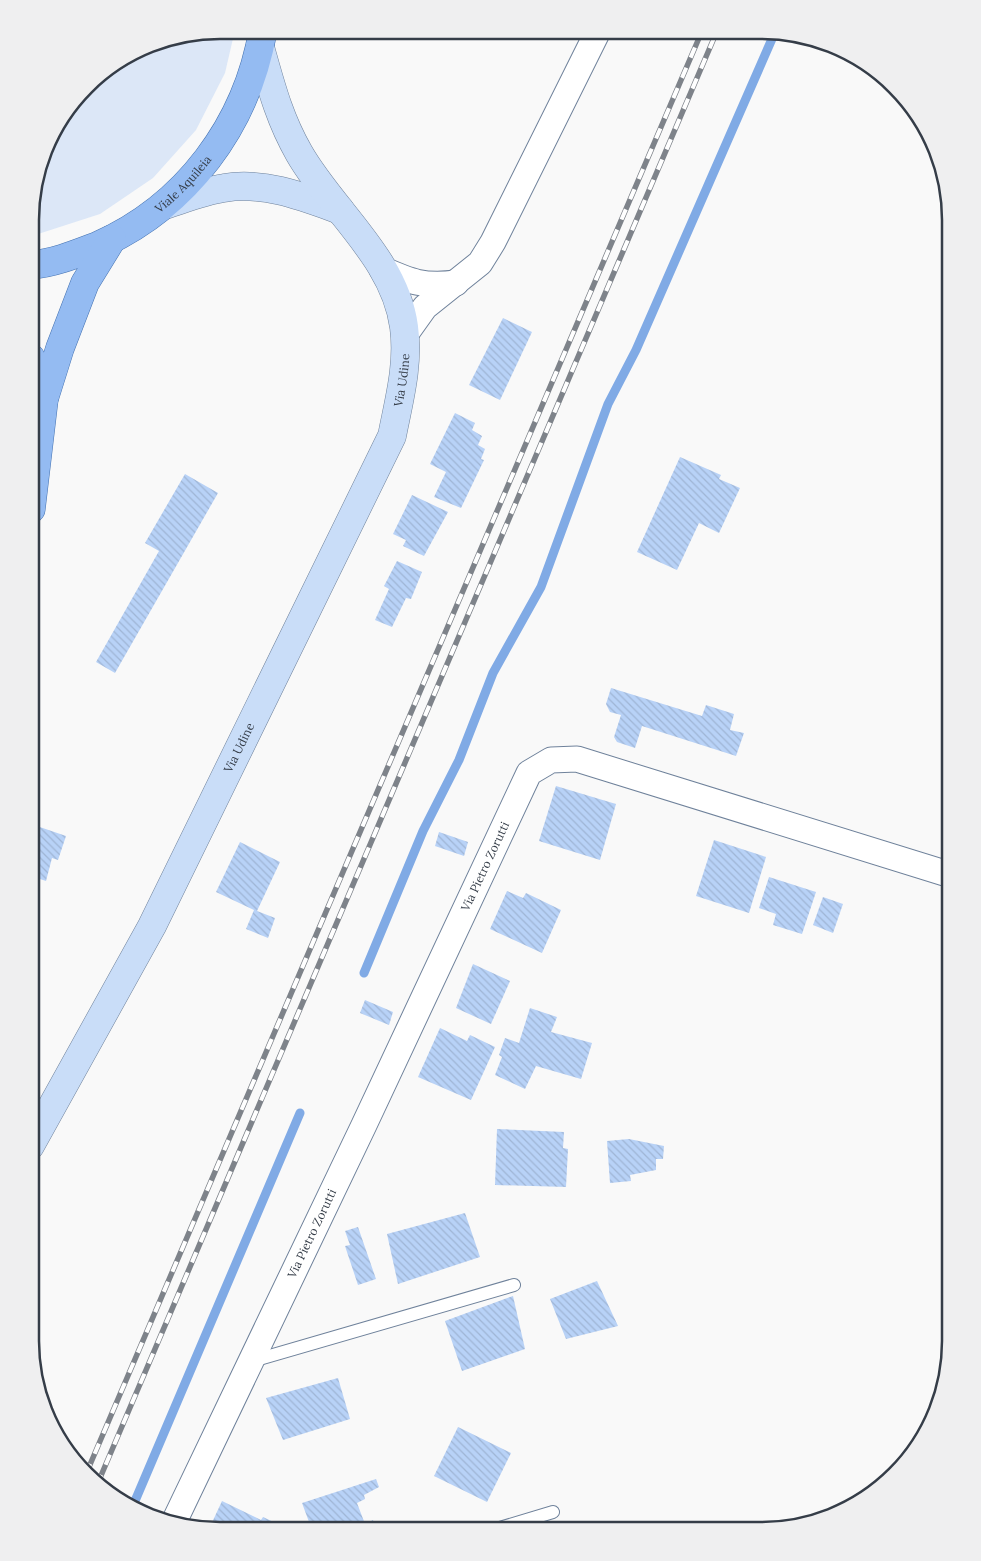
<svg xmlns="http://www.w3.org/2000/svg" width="981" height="1561" viewBox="0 0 981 1561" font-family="Lora,serif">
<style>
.grass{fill:#dce7f7}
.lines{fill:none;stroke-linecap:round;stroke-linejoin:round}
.stream{stroke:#80aae5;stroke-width:9}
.building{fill:url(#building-back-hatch)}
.service-casing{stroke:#6f829b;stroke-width:14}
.minor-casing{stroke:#6f829b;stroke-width:27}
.secondary-casing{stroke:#6f829b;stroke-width:29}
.primary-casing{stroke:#4472b1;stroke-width:29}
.service{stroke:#fff;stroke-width:12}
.minor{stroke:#fff;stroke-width:25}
.secondary{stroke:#c9ddf8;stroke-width:28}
.primary{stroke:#94bbf2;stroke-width:28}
.rail-casing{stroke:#7e838a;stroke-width:5.5}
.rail{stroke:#fff;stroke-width:4;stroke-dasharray:11;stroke-linecap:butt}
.labels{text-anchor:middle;stroke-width:4.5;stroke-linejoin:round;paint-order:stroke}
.street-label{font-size:12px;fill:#353d48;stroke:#fff}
.rim{fill:none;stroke:#353d48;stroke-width:2.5}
</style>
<defs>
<pattern id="building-back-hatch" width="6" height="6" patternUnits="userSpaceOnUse" patternTransform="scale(1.25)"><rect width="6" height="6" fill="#b8d2f7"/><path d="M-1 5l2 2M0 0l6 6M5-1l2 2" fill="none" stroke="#9fb5d5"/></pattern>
</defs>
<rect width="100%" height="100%" fill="#f9f9f9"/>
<path class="grass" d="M 219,30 L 235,30 L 225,73 L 196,130 L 153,178 L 100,214 L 32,236 L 32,195 L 50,135 L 94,77 L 147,44 Z"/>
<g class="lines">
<g class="stream">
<path d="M 364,973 L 423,831 L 459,760 L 493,673 L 541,587 L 608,404 L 636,350 L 775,32"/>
<path d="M 132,1508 L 300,1113"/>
</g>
</g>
<g class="building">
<path d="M 503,318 L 532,332 L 500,400 L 469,385 Z"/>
<path d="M 455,413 L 475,423 L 472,430 L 482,436 L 478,445 L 485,449 L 481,459 L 484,460 L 461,508 L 434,497 L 446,472 L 430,464 Z"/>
<path d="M 680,457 L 721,475 L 719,479 L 740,488 L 719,533 L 699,523 L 677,570 L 637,552 Z"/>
<path d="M 185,474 L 218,493 L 115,673 L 96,662 L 159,551 L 145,543 Z"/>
<path d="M 412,495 L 448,512 L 424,556 L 403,546 L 406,540 L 393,534 Z"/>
<path d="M 397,561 L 422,572 L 411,599 L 406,598 L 392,627 L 375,620 L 389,589 L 384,586 Z"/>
<path d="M 611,688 L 702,716 L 706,705 L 734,714 L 730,730 L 744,733 L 736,756 L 642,726 L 635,748 L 617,742 L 614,737 L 621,715 L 610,712 L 606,704 Z"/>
<path d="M 556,786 L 616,804 L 600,860 L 539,841 Z"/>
<path d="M 31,824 L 66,836 L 58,860 L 52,858 L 46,881 L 31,876 Z"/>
<path d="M 439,832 L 468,842 L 464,856 L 435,846 Z"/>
<path d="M 714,840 L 766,857 L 749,913 L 696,896 Z"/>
<path d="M 240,842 L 280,862 L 257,911 L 275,918 L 268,938 L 246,929 L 254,910 L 216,892 Z"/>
<path d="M 769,877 L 816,892 L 802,934 L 773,925 L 776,914 L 759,908 Z"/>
<path d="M 507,891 L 523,898 L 526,893 L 561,910 L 542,953 L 490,929 Z"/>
<path d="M 823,897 L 843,904 L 833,933 L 813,925 Z"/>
<path d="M 473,964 L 510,981 L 491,1024 L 456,1008 Z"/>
<path d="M 365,1000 L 393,1012 L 389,1025 L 360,1013 Z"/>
<path d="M 530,1008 L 557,1017 L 551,1032 L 592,1043 L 581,1079 L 536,1066 L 525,1089 L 495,1075 L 502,1057 L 499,1055 L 505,1038 L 519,1043 Z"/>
<path d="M 440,1028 L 467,1041 L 470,1035 L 495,1047 L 471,1100 L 418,1077 Z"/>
<path d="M 497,1129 L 564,1132 L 563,1148 L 568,1149 L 566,1187 L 495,1185 Z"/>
<path d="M 629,1139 L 664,1146 L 663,1159 L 656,1159 L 656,1170 L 630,1175 L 631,1181 L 610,1183 L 607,1141 Z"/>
<path d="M 465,1213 L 480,1257 L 398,1284 L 387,1234 Z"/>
<path d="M 358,1227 L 376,1279 L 358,1285 L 345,1246 L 350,1245 L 345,1231 Z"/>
<path d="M 597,1281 L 618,1326 L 566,1339 L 550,1299 Z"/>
<path d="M 513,1296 L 525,1349 L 462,1371 L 445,1321 Z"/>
<path d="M 338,1378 L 350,1419 L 283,1440 L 266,1398 Z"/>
<path d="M 458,1427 L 511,1453 L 487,1502 L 434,1476 Z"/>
<path d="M 376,1479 L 379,1487 L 364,1495 L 365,1499 L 357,1503 L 365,1524 L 373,1520 L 376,1530 L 312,1530 L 302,1503 Z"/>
<path d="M 222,1501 L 261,1520 L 263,1517 L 284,1527 L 283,1530 L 209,1529 Z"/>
</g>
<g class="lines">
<g class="service-casing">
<g id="service">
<path d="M 252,1361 L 514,1285"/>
<path d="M 493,1530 L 553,1512"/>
</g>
</g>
<g class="minor-casing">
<g id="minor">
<path d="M 382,269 C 411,282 424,287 456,283"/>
<path d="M 405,335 L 425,307 L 480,263 L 493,242 L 598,31"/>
<path id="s1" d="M 173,1524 L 364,1125 L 529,773 L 551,760 L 577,759 L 951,875"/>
</g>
</g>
<g class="secondary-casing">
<g id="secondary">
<path d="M 165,205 C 184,199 204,191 224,188 C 264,181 304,197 340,210"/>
<path id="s2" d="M 30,1146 L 152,926 L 392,436 C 399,400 409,365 404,327 C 395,258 332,211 299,153 C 279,118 271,86 260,47"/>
</g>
</g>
<g class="primary-casing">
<g id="primary">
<path id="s3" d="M 31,265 C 54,263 76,254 97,246 C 186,207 247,125 263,30"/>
<path d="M 31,358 L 44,399"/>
<path d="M 31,509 L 44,399 L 60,348 L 85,283 L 112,239"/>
</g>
</g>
<use href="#service" class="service"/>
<use href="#minor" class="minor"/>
<use href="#secondary" class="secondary"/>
<use href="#primary" class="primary"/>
<g class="rail-casing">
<g id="rail">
<path d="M 86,1474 L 702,31"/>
<path d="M 97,1485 L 717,31"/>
</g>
</g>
<use href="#rail" class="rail"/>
</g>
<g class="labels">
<g class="street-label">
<text dy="4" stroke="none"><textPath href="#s3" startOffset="176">Viale Aquileia</textPath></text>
<text dy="4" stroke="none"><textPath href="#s2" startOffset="854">Via Udine</textPath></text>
<text dy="4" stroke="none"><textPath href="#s2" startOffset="450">Via Udine</textPath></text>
<text dy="4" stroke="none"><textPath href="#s1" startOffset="728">Via Pietro Zorutti</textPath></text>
<text dy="4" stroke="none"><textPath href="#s1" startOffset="322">Via Pietro Zorutti</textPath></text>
</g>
</g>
<path d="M0 0H981V1561H0ZM220 39H761A181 181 0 0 1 942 220V1341A181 181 0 0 1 761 1522H220A181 181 0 0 1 39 1341V220A181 181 0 0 1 220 39Z" fill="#efeff0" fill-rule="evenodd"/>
<path class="rim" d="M220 39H761A181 181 0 0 1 942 220V1341A181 181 0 0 1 761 1522H220A181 181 0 0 1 39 1341V220A181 181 0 0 1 220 39Z"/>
</svg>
